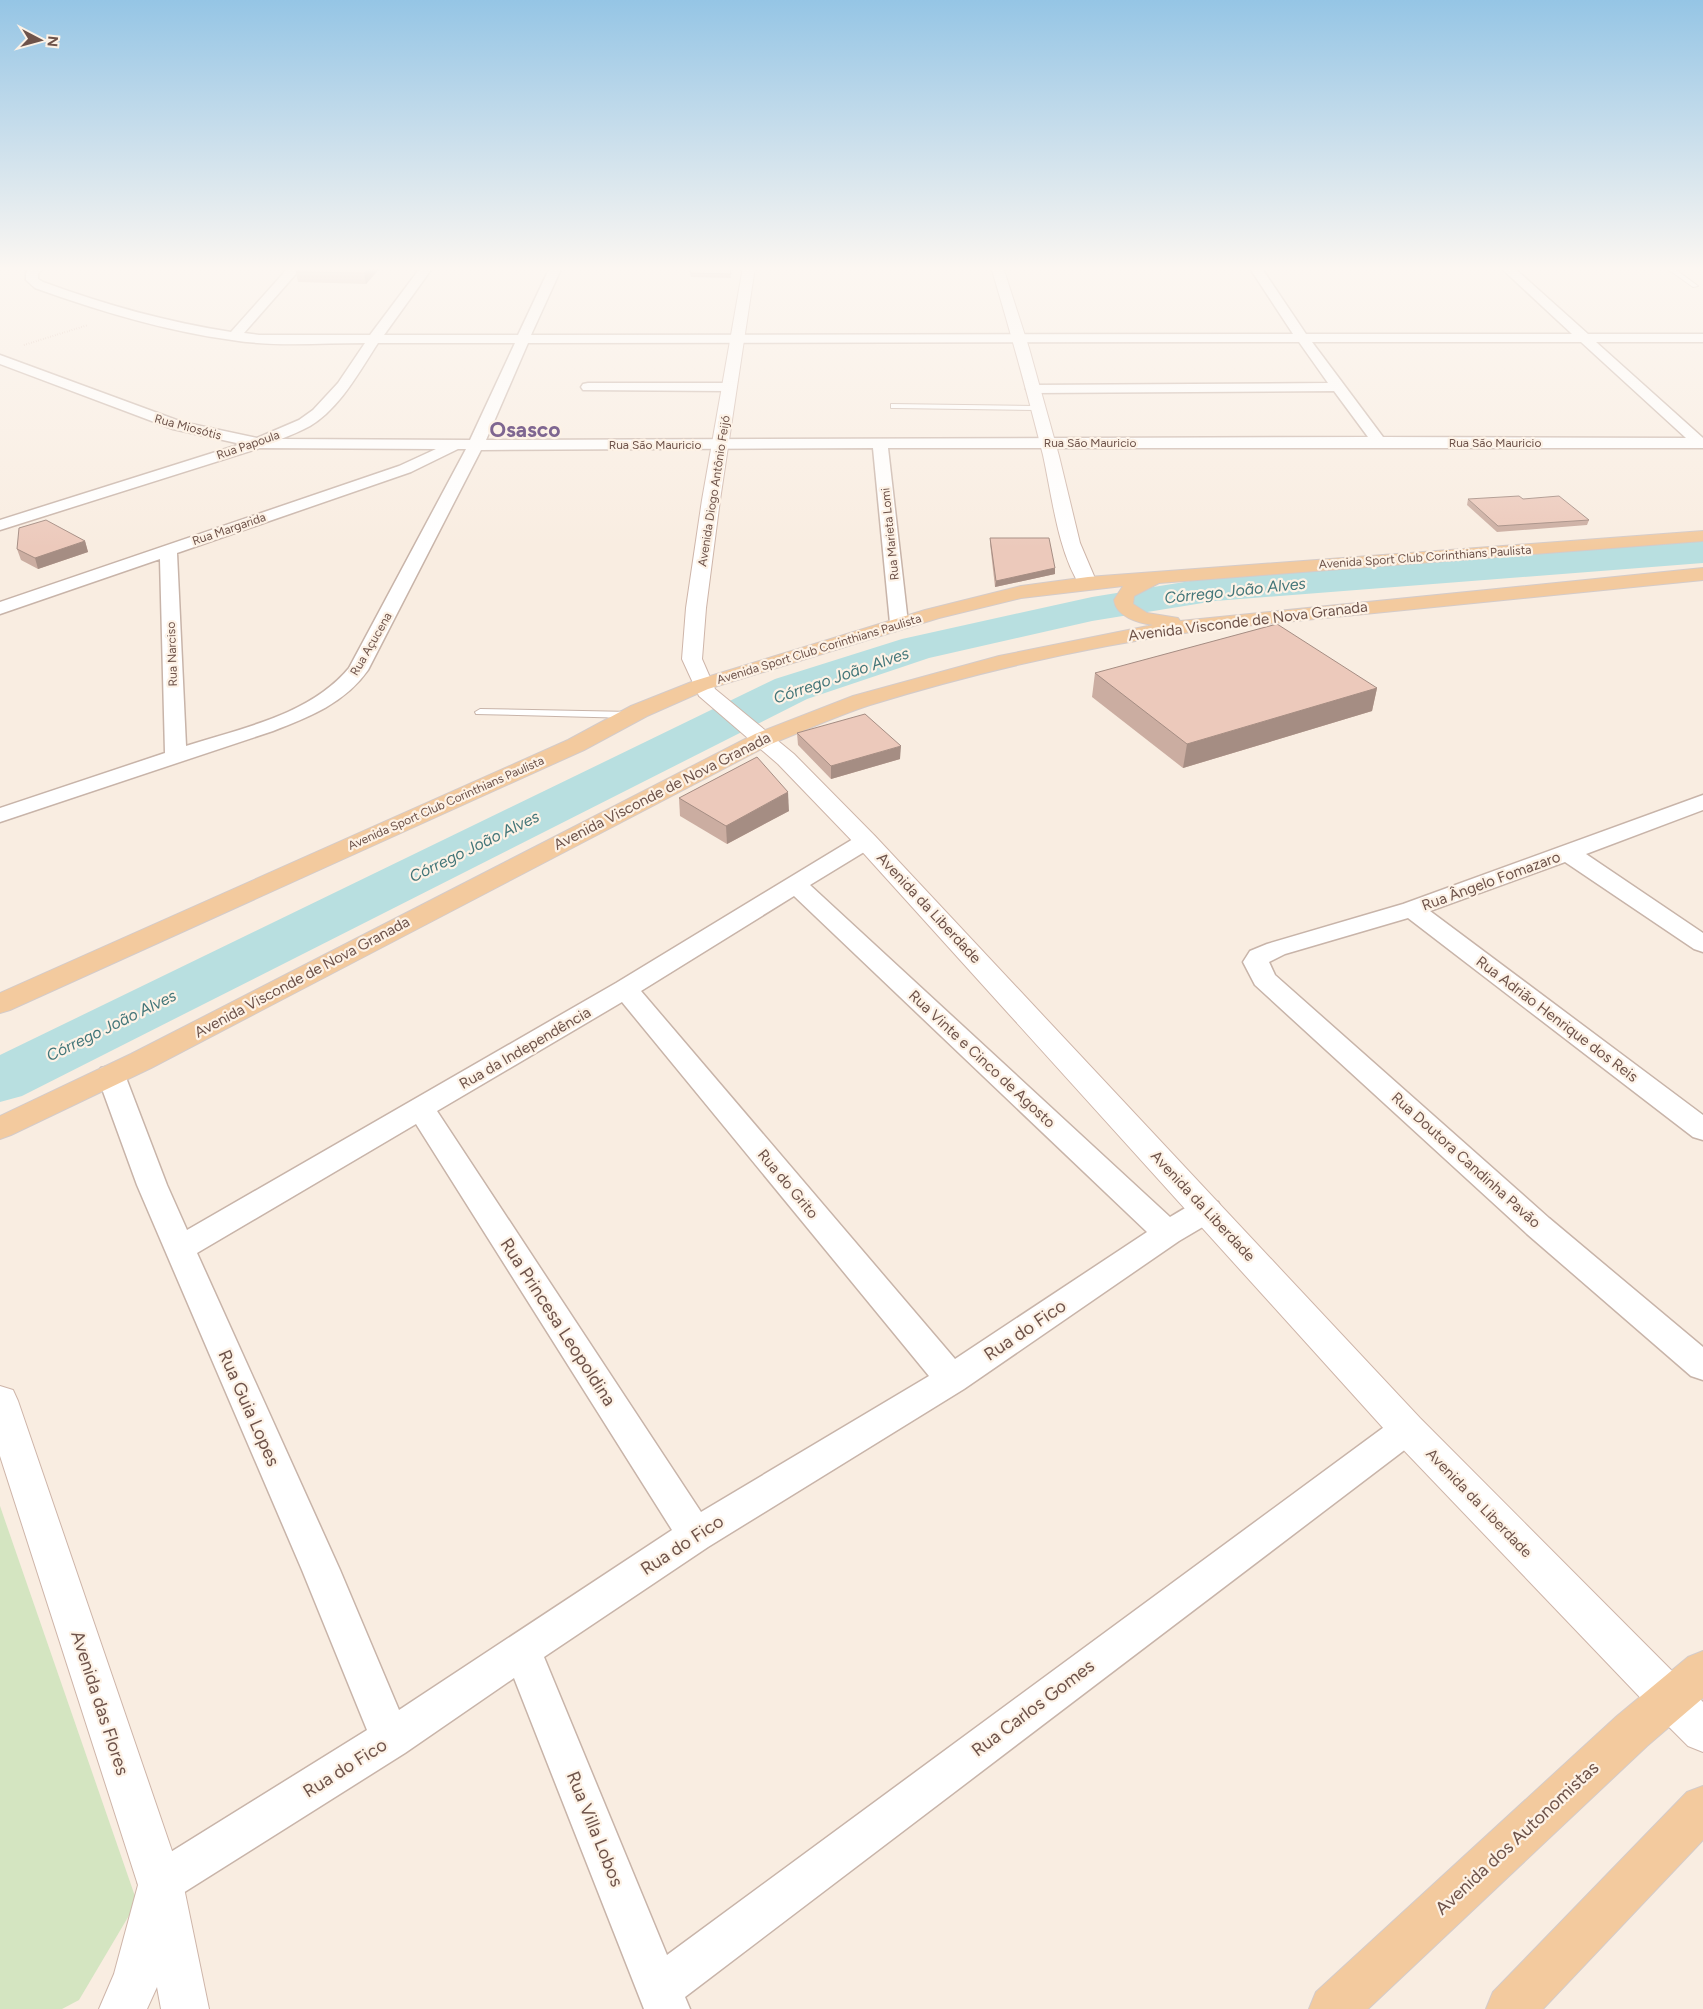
<svg xmlns="http://www.w3.org/2000/svg" width="1703" height="2009" viewBox="0 0 1703 2009" font-family="Figtree,sans-serif">
<style>
.green{fill:#d4e5c1}
.lines{fill:none;stroke-linecap:round;stroke-linejoin:round}
.river{fill:#b8dfe0;fill-rule:evenodd}
.lane-casing{stroke:#c8b4a9;stroke-width:2}
.street-casing{stroke:#c8b4a9;stroke-width:3}
.secondary-casing{stroke:#ceb5a9;stroke-width:2}
.primary-casing{stroke:#d4cbc9;stroke-width:2}
.path{stroke:#d0ad9f;stroke-width:2;stroke-dasharray:0.5 2;stroke-linecap:butt}
.lane{fill:#fff;fill-rule:evenodd}
.street{fill:#fff;fill-rule:evenodd}
.secondary{fill:#fff;fill-rule:evenodd}
.primary{fill:#f3ca9e;fill-rule:evenodd}
.wall{fill:#cbada1}
.shaded-wall{fill:#a58d83}
.building{fill:#ecc9bb;stroke:#a58d83}
.labels{text-anchor:middle;stroke-width:4.5;stroke-linejoin:round;paint-order:stroke}
.far-street-label{font-size:12px;fill:#6e534a;stroke:#fdf2e6}
.street-label{font-size:15px;fill:#6e534a;stroke:#fdf2e6}
.water-label{font-size:16px;font-style:italic;fill:#437679;stroke:#fdf2e6}
.near-street-label{font-size:18px;fill:#6e534a;stroke:#fdf2e6}
.far-town-label{font-size:21px;font-weight:bold;fill:#7e6691;stroke:#fdf2e6}
</style>
<rect width="100%" height="100%" fill="#f9ede1"/>
<path class="green" d="M 0,1506 L 137,1902 L 79,2000 L 62,2009 L 0,2009 Z"/>
<g class="lines">
<path class="river" d="M 1703,539 L 1703,563 L 1215,601 L 1092,621 L 929,658 L 807,699 L 22,1096 L 0,1102 L 0,1055 L 775,679 L 902,639 L 1092,597 L 1215,577 Z"/>
<g class="lane-casing">
<g id="lane">
<path d="M 1665,267 L 1672,267 L 1698,286 L 1693,287 Z"/>
<path d="M 891,404 L 1037,406 L 1041,408 L 1037,410 L 894,408 L 891,408 Z"/>
<path d="M 480,709 L 632,712 L 637,715 L 632,718 L 476,714 L 475,712 Z"/>
</g>
</g>
<g class="street-casing">
<g id="street">
<path d="M 31,267 L 44,267 L 38,274 L 38,279 L 43,282 C 105,305 167,322 231,332 L 289,267 L 302,267 L 244,333 L 259,335 L 370,335 L 421,267 L 433,267 L 384,335 L 518,335 L 550,267 L 562,267 L 531,335 L 1293,334 L 1249,267 L 1261,267 L 1306,334 L 1572,334 L 1500,267 L 1513,267 L 1588,334 L 1703,334 L 1703,342 L 1596,342 L 1703,438 L 1703,448 L 888,448 L 908,623 L 906,627 L 899,629 L 892,627 L 890,623 L 873,448 L 481,450 L 368,670 C 345,703 309,717 273,731 L 0,822 L 0,808 L 165,753 L 160,559 L 0,614 L 0,602 L 399,466 L 436,449 L 260,448 L 0,530 L 0,520 L 241,444 L 173,429 L 0,364 L 0,355 L 182,422 L 257,438 L 299,420 L 313,410 L 338,383 L 365,343 C 321,343 275,347 232,340 C 165,331 99,311 35,288 L 26,280 L 26,273 ZM 1299,342 L 1328,383 L 1033,385 L 1028,386 L 1026,389 L 1028,392 L 1033,393 L 1334,391 L 1368,437 L 486,440 L 528,343 ZM 1312,342 L 1581,342 L 1686,438 L 1383,437 ZM 378,343 L 515,343 L 470,440 L 281,439 C 291,435 301,431 310,426 C 340,408 359,372 378,343 ZM 458,449 L 466,449 L 349,668 C 310,715 242,728 186,746 L 177,553 L 411,472 Z"/>
<path d="M 588,383 L 729,383 L 734,384 L 736,387 L 734,390 L 729,391 L 583,390 L 581,387 L 583,384 Z"/>
<path d="M 1703,795 L 1703,810 L 1586,854 L 1703,933 L 1703,952 L 1694,949 L 1565,862 L 1430,911 L 1703,1115 L 1703,1140 L 1693,1137 L 1408,918 L 1285,954 L 1269,962 L 1275,975 L 1549,1218 L 1703,1347 L 1703,1380 L 1691,1376 L 1527,1234 L 1255,985 L 1243,962 L 1250,951 L 1267,944 L 1403,904 Z"/>
<path d="M 866,834 L 874,836 L 878,841 L 874,846 L 810,885 L 1170,1217 C 1186,1208 1199,1196 1218,1202 L 1222,1210 L 1218,1218 L 1179,1241 L 964,1389 L 708,1547 L 544,1657 L 667,1955 L 1395,1419 L 1407,1414 L 1419,1419 L 1424,1429 L 1419,1439 L 685,1997 L 690,2009 L 644,2009 L 514,1678 L 405,1753 L 175,1898 L 160,1905 L 145,1898 L 138,1883 L 145,1868 L 367,1730 L 302,1570 L 137,1185 L 97,1075 L 101,1068 L 111,1066 L 121,1068 L 125,1075 L 167,1185 L 187,1230 L 616,983 L 858,836 ZM 794,896 L 1147,1232 L 955,1359 L 641,991 ZM 622,1002 L 929,1376 L 701,1512 L 437,1111 ZM 416,1124 L 672,1530 L 399,1710 L 340,1570 L 197,1253 Z"/>
</g>
</g>
<g class="secondary-casing">
<g id="secondary">
<path d="M 743,267 L 755,267 L 720,500 L 706,608 L 702,659 L 715,689 L 794,754 L 875,836 L 1420,1418 L 1703,1702 L 1703,1752 L 1688,1746 L 1654,1712 L 1394,1440 L 857,846 L 778,764 L 699,696 L 682,659 L 686,608 L 702,500 Z"/>
<path d="M 991,267 L 1003,267 L 1029,348 L 1059,456 L 1080,543 L 1097,583 L 1095,587 L 1088,589 L 1081,587 C 1058,553 1052,496 1043,455 C 1027,392 1010,330 991,267 Z"/>
<path d="M 0,1386 L 13,1390 L 18,1401 L 183,1883 L 209,2009 L 161,2009 L 157,1987 L 147,2009 L 99,2009 L 114,1974 L 138,1885 L 0,1456 Z"/>
</g>
</g>
<g class="primary-casing">
<g id="primary">
<path d="M 1703,531 L 1703,541 L 1159,583 L 1134,596 L 1133,604 L 1147,613 L 1178,618 L 1180,621 L 1703,568 L 1703,580 L 1204,630 C 1091,646 980,671 870,705 C 836,716 804,731 771,744 L 151,1068 L 11,1135 L 0,1139 L 0,1116 L 131,1054 L 755,734 L 853,696 L 999,656 L 1153,625 C 1139,623 1116,617 1114,600 L 1123,586 L 1021,598 L 939,618 L 708,689 L 647,716 L 584,750 L 10,1010 L 0,1013 L 0,993 L 568,740 L 631,706 L 694,681 L 925,610 L 1021,586 L 1088,577 Z"/>
<path d="M 1703,1651 L 1703,1698 L 1647,1746 L 1368,2009 L 1309,2009 L 1316,1992 L 1617,1716 L 1688,1657 Z"/>
<path d="M 1703,1786 L 1703,1840 L 1543,2009 L 1486,2009 L 1493,1992 L 1687,1792 Z"/>
</g>
</g>
<path class="path" d="M 24,345 L 88,325"/>
<use href="#lane" class="lane"/>
<use href="#street" class="street"/>
<use href="#secondary" class="secondary"/>
<use href="#primary" class="primary"/>
</g>
<g class="wall">
<path d="M 300,267 L 381,267 L 366,284 L 298,282 L 296,272 Z"/>
<path d="M 688,267 L 730,267 L 731,278 L 691,277 Z"/>
<path d="M 1468,499 L 1523,499 L 1589,520 L 1587,525 L 1497,532 L 1467,505 Z"/>
<path d="M 990,538 L 1055,568 L 1055,574 L 995,587 L 990,543 Z"/>
<path d="M 85,541 L 88,552 L 38,569 L 21,560 L 17,549 Z"/>
<path d="M 1095,673 L 1377,688 L 1372,711 L 1183,768 L 1092,697 Z"/>
<path d="M 797,733 L 900,759 L 831,779 L 798,745 Z"/>
<path d="M 679,798 L 789,811 L 727,844 L 680,816 Z"/>
</g>
<g class="shaded-wall">
<path d="M 370,267 L 381,267 L 366,284 L 364,273 Z"/>
<path d="M 85,541 L 88,552 L 38,569 L 35,558 Z"/>
<path d="M 1055,568 L 1055,574 L 995,587 L 996,581 Z"/>
<path d="M 1377,688 L 1372,711 L 1183,768 L 1187,744 Z"/>
<path d="M 901,746 L 900,759 L 831,779 L 831,766 Z"/>
<path d="M 788,792 L 789,811 L 727,844 L 726,826 Z"/>
</g>
<g class="building">
<path d="M 300,267 L 370,267 L 364,273 L 296,272 Z"/>
<path d="M 689,267 L 730,267 L 731,274 L 691,273 Z"/>
<path d="M 1519,496 L 1523,499 L 1559,496 L 1589,520 L 1498,526 L 1468,499 Z"/>
<path d="M 46,520 L 85,541 L 35,558 L 17,549 L 19,528 Z"/>
<path d="M 990,538 L 1049,538 L 1055,568 L 996,581 Z"/>
<path d="M 1277,624 L 1377,688 L 1187,744 L 1095,673 Z"/>
<path d="M 865,714 L 901,746 L 831,766 L 797,733 Z"/>
<path d="M 757,757 L 788,792 L 726,826 L 679,798 Z"/>
</g>
<linearGradient id="sky" x2="0" y2="1"><stop stop-color="#95c5e5"/><stop offset="0.49" stop-color="#fcf7f2"/><stop offset="1" stop-color="#fcf7f2" stop-opacity="0"/></linearGradient>
<rect width="1703" height="548" fill="url(#sky)"/>
<g class="labels">
<g class="far-street-label">
<text transform="translate(188 427) rotate(15)" y="4">Rua Miosótis</text>
<text x="1090" y="447">Rua São Mauricio</text>
<text x="1495" y="447">Rua São Mauricio</text>
<text transform="translate(248 445) rotate(-19)" y="4">Rua Papoula</text>
<text x="655" y="449">Rua São Mauricio</text>
<text transform="translate(714 491) rotate(-81)" y="4">Avenida Diogo Antônio Feijó</text>
<text transform="translate(229 529) rotate(-19)" y="4">Rua Margarida</text>
<text transform="translate(890 534) rotate(-96)" y="4">Rua Marieta Lomi</text>
<text transform="translate(1425 557) rotate(-4)" y="4">Avenida Sport Club Corinthians Paulista</text>
<text transform="translate(371 644) rotate(-60)" y="4">Rua Açucena</text>
<text transform="translate(819 649) rotate(-17)" y="4">Avenida Sport Club Corinthians Paulista</text>
<text transform="translate(172 654) rotate(-92)" y="4">Rua Narciso</text>
<text transform="translate(446 803) rotate(-24)" y="4">Avenida Sport Club Corinthians Paulista</text>
</g>
<g class="street-label">
<text transform="translate(1248 621) rotate(-7)" y="5">Avenida Visconde de Nova Granada</text>
<text transform="translate(662 791) rotate(-27)" y="5">Avenida Visconde de Nova Granada</text>
<text transform="translate(1491 881) rotate(-20)" y="5">Rua Ângelo Fomazaro</text>
<text transform="translate(929 908) rotate(47)" y="5">Avenida da Liberdade</text>
<text transform="translate(302 977) rotate(-28)" y="5">Avenida Visconde de Nova Granada</text>
<text transform="translate(1557 1019) rotate(37)" y="5">Rua Adrião Henrique dos Reis</text>
<text transform="translate(525 1048) rotate(-30)" y="5">Rua da Independência</text>
<text transform="translate(982 1059) rotate(43)" y="5">Rua Vinte e Cinco de Agosto</text>
<text transform="translate(1466 1160) rotate(42)" y="5">Rua Doutora Candinha Pavão</text>
<text transform="translate(788 1184) rotate(50)" y="5">Rua do Grito</text>
<text transform="translate(1203 1206) rotate(47)" y="5">Avenida da Liberdade</text>
<text transform="translate(1479 1503) rotate(46)" y="5">Avenida da Liberdade</text>
</g>
<g class="water-label">
<text transform="translate(1235 590) rotate(-6)" y="6">Córrego João Alves</text>
<text transform="translate(841 675) rotate(-19)" y="6">Córrego João Alves</text>
<text transform="translate(474 846) rotate(-26)" y="6">Córrego João Alves</text>
<text transform="translate(111 1025) rotate(-26)" y="6">Córrego João Alves</text>
</g>
<g class="near-street-label">
<text transform="translate(558 1322) rotate(57)" y="6">Rua Princesa Leopoldina</text>
<text transform="translate(1025 1330) rotate(-34)" y="6">Rua do Fico</text>
<text transform="translate(249 1408) rotate(66)" y="6">Rua Guia Lopes</text>
<text transform="translate(682 1545) rotate(-33)" y="6">Rua do Fico</text>
<text transform="translate(100 1703) rotate(72)" y="6">Avenida das Flores</text>
<text transform="translate(1033 1708) rotate(-37)" y="6">Rua Carlos Gomes</text>
<text transform="translate(345 1768) rotate(-32)" y="6">Rua do Fico</text>
<text transform="translate(595 1829) rotate(68)" y="6">Rua Villa Lobos</text>
<text transform="translate(1517 1838) rotate(-43)" y="6">Avenida dos Autonomistas</text>
</g>
<g class="far-town-label">
<text x="525" y="437">Osasco</text>
</g>
</g>
<g transform="translate(40 40) rotate(96)" stroke="#fdf2e6" stroke-width="4" paint-order="stroke">
<path d="M0-4L9 19L0 12L-9 19Z" fill="#6e534a"/>
<text y="-8" font-size="14" font-weight="bold" text-anchor="middle" fill="#6e534a">N</text>
</g>
</svg>
